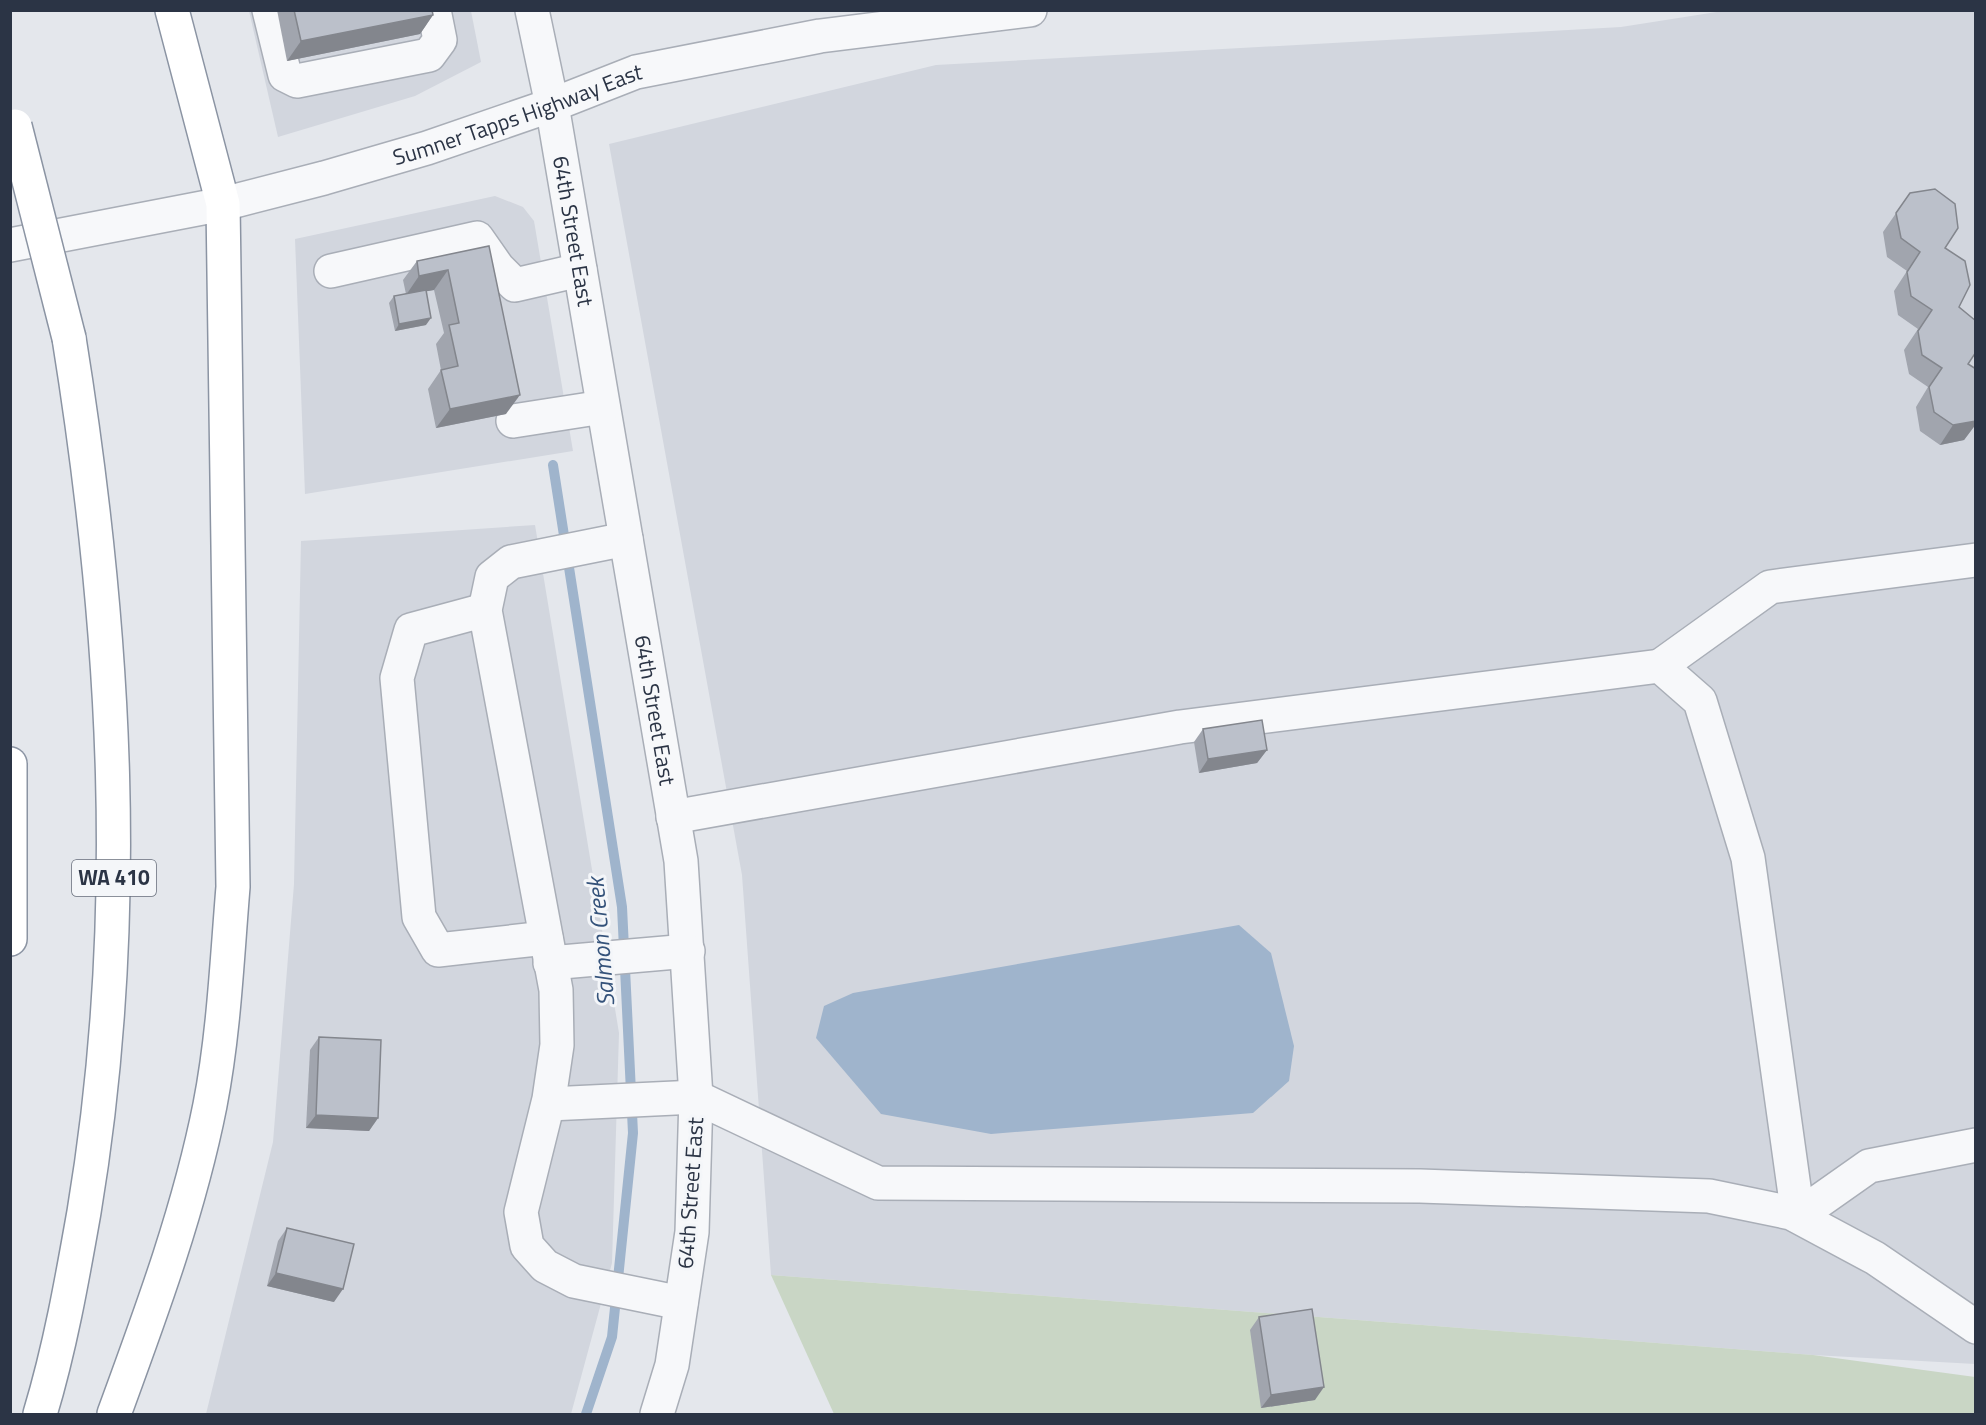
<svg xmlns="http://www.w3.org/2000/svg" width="1986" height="1425" viewBox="0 0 1986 1425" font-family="'Titillium Web',sans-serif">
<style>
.built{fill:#d2d6de}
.green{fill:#c9d6c5}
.water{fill:#9fb4cc}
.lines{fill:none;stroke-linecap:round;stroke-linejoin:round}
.stream{stroke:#9fb4cc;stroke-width:10}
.minor-casing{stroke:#a9aeb7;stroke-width:36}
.highway-casing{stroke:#8b94a3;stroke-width:36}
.minor{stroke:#f7f8fa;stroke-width:33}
.highway{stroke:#fff;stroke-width:33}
.highway-bridge-casing{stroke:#8b94a3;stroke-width:36;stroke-linecap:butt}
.highway-bridge{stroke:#fff;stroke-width:33}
.wall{fill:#a1a5ae}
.shaded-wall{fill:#83868d}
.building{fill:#bbc0ca;stroke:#83868d;stroke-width:1.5}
.labels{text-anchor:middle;stroke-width:6;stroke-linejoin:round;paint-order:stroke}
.shield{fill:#f4f6f9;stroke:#676e7b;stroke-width:1.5}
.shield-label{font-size:21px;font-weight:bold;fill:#2b3445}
.street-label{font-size:22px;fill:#2b3445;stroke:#f4f6f9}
.water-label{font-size:24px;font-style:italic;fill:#34527a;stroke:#f4f6f9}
</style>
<rect width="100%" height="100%" fill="#e4e7ec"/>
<g class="built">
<path d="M 249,11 L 471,11 L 481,62 L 415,96 L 278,137 Z"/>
<path d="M 1723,11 L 1975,11 L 1975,1364 L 1813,1355 L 771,1275 L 742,875 L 609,144 L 936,65 L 1621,27 Z"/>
<path d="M 495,196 L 523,207 L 534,221 L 573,451 L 305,494 L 295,239 Z"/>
<path d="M 535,525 L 619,1033 L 612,1263 L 571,1414 L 206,1414 L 273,1142 L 294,884 L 301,541 Z"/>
</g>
<path class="green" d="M 771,1275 L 1813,1355 L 1975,1377 L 1975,1414 L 834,1414 Z"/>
<path class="water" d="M 1239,925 L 1271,953 L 1294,1046 L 1289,1081 L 1253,1113 L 991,1134 L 881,1114 L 816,1038 L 824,1006 L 853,993 Z"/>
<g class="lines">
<path class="stream" d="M 553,465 L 622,907 L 633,1133 L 612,1337 L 586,1414"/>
<g class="minor-casing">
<g id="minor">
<path d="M 269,10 L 285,75 L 297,81 L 429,55 L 440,40 L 434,10"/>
<path id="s1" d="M 532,10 L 552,105 L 681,861 L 696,1097 L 692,1232 L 672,1365 L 657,1414"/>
<path id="s2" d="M 10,245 L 223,204 L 324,178 L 427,148 L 552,105 L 636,72 L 820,36 L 1030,10"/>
<path d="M 331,271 L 477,238 L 498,268 L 515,285 L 580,270"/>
<path d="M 513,421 L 603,407"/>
<path d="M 626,539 L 511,562 L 492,577 L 485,610 L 556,990 L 557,1045 L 549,1099 L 521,1212 L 527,1246 L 545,1266 L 574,1281 L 681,1303"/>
<path d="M 485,610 L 411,630 L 397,678 L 419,917 L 438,950 L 546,938"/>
<path d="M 1660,666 L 1770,587 L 1976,560"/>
<path d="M 673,817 L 1180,727 L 1660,666 L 1700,701 L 1748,858 L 1798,1216 L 1869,1166 L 1976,1145"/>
<path d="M 550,963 L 688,951"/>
<path d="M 549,1104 L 696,1097 L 878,1183 L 1420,1186 L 1709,1196 L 1791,1213 L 1875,1258 L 1976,1327"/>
</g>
</g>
<g class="highway-casing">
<g id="highway">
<path d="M 10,764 L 10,939"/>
<path d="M 40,1414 C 60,1348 72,1280 84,1212 C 133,918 116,631 69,338"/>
<path d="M 114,1414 C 151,1313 189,1211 210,1105 C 224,1033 227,959 233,887 L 223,204 L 172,10"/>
</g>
</g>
<use href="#minor" class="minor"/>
<use href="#highway" class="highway"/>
<g class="highway-bridge-casing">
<path id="highway-bridge" d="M 15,126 L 69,338"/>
</g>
<use href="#highway-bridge" class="highway-bridge"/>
</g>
<g class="wall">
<path d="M 277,10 L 432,10 L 433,15 L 420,34 L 287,61 Z"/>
<path d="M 1910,193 L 1945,248 L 1959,307 L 1968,364 L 1976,369 L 1976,424 L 1964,440 L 1940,445 L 1920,431 L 1916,407 L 1928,387 L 1909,374 L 1904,350 L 1918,329 L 1898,315 L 1894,291 L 1907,271 L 1887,257 L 1883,232 Z"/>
<path d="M 489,246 L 506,414 L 436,428 L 428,389 L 441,370 L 436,344 L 444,333 L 434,290 L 426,291 L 426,325 L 395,331 L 389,303 L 394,296 L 406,294 L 403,280 L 417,261 Z"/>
<path d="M 1203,729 L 1267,750 L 1257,763 L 1199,773 L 1194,742 Z"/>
<path d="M 319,1037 L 378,1118 L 369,1131 L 306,1128 L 310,1050 Z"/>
<path d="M 287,1228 L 334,1302 L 267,1286 L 278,1241 Z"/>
<path d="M 1259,1317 L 1315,1400 L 1261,1408 L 1250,1330 Z"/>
</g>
<g class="shaded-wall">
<path d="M 433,15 L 420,34 L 287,61 L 301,41 Z"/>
<path d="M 448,270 L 434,290 L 406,295 L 419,276 Z"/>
<path d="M 431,318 L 426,325 L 395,331 L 399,324 Z"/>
<path d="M 520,395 L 506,414 L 436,428 L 450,409 Z"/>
<path d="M 1976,421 L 1976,424 L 1964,440 L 1940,445 L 1953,425 Z"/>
<path d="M 1267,750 L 1257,763 L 1199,773 L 1208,759 Z"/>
<path d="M 316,1115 L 378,1118 L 369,1131 L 306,1128 Z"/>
<path d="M 276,1273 L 343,1289 L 334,1302 L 267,1286 Z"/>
<path d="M 1324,1387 L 1315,1400 L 1261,1408 L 1271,1395 Z"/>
</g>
<g class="building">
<path d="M 294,10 L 432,10 L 433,15 L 301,41 Z"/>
<path d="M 1935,189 L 1955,204 L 1958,228 L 1945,248 L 1965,261 L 1970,285 L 1959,307 L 1976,321 L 1976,352 L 1968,364 L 1976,369 L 1976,421 L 1953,425 L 1934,412 L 1929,387 L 1942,368 L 1922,355 L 1918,331 L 1932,310 L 1911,296 L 1907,272 L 1920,252 L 1901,238 L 1896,213 L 1910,193 Z"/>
<path d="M 489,246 L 520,395 L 450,409 L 441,370 L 458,366 L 449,325 L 459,323 L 448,270 L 419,276 L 417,261 Z"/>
<path d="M 426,290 L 431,318 L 399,324 L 394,296 Z"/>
<path d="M 1262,720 L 1267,750 L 1208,759 L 1203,729 Z"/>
<path d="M 319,1037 L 381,1040 L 378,1118 L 316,1115 Z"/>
<path d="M 287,1228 L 354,1244 L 343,1289 L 276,1273 Z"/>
<path d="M 1312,1309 L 1324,1387 L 1271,1395 L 1259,1317 Z"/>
</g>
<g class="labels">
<rect class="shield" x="72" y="860" width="84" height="36" rx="4.5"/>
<g class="shield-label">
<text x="114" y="885">WA 410</text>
</g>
<g class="street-label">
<text dy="8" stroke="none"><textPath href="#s2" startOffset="525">Sumner Tapps Highway East</textPath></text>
<text dy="8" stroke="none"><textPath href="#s1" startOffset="225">64th Street East</textPath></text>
<text dy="8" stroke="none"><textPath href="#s1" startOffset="711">64th Street East</textPath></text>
<text transform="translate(690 1193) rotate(-86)" y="8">64th Street East</text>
</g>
<g class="water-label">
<text transform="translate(601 942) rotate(-95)" y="8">Salmon Creek</text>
</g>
</g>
<rect width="1986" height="1425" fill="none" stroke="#2b3445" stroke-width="24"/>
</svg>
